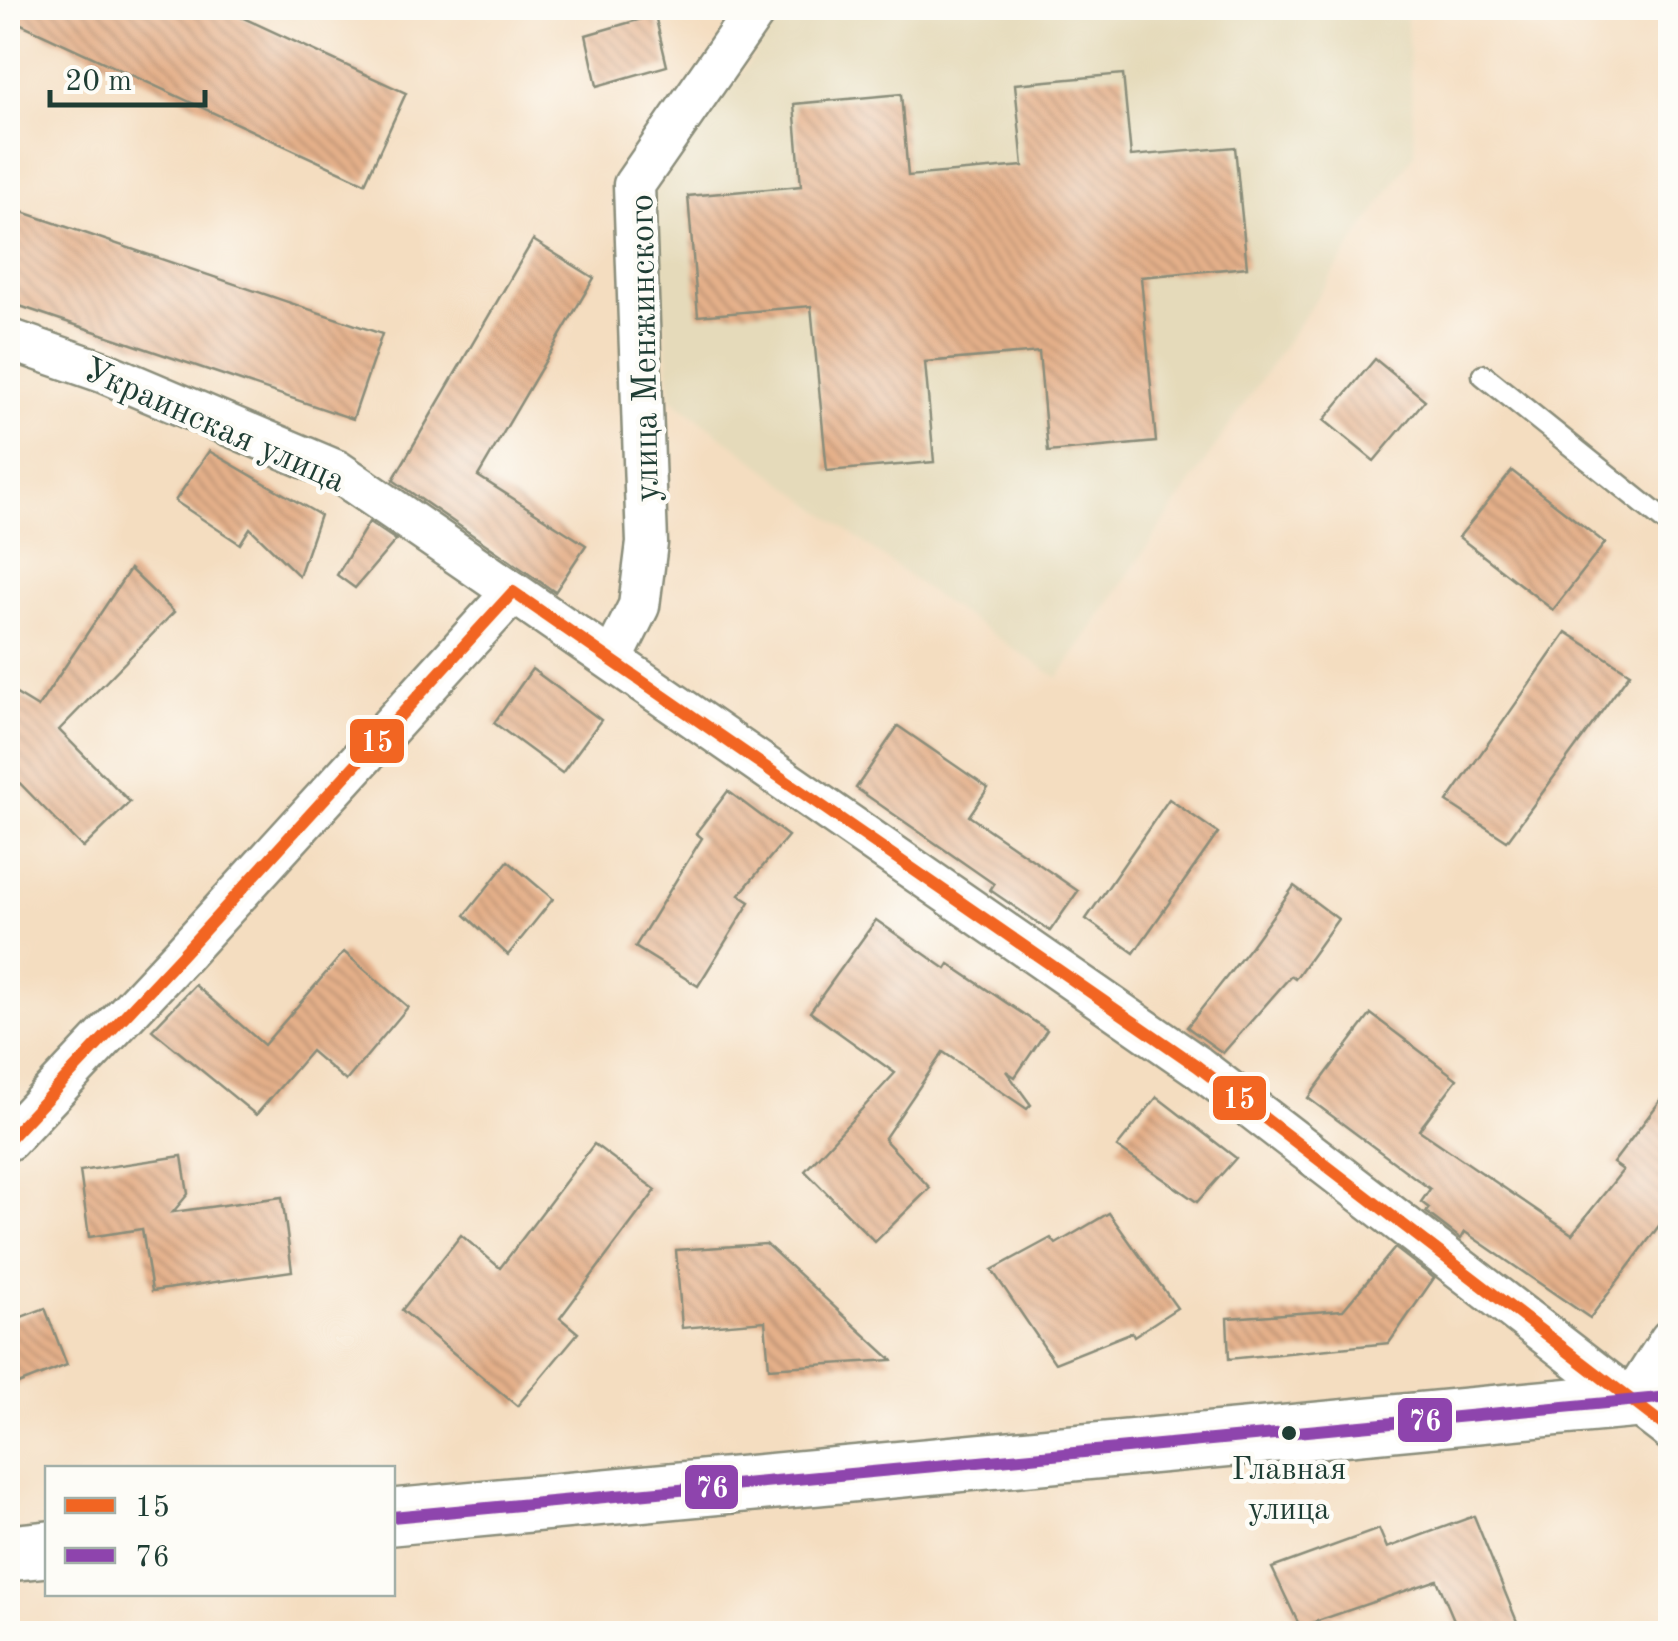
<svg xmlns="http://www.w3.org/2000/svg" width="1678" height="1641" viewBox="0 0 1678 1641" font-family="'Old Standard TT',serif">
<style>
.built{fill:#e5daba}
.building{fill:url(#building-back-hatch)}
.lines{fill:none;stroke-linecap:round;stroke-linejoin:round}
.service-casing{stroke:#8a8d7a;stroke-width:25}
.minor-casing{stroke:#8a8d7a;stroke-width:45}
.primary-casing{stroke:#8a8d7a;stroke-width:60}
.service{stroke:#fff;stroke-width:20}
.minor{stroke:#fff;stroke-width:40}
.primary{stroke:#fff;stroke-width:55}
.bus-1-casing{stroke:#fdfcf7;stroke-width:20}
.bus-2-casing{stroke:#fdfcf7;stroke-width:20}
.bus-1{stroke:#f26522;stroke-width:12}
.bus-2{stroke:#8e44ad;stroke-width:12}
.bus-dot{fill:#1f3d34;stroke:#fdfcf7;stroke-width:4}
.labels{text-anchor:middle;stroke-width:9;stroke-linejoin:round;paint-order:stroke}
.bus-label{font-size:32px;fill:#1f3d34;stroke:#fdfcf7}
.street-label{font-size:35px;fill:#1f3d34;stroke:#fdfcf7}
.line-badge{stroke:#fdfcf7;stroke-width:4}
.badge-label{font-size:28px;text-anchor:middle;font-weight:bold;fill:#fff}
</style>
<defs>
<pattern id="building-back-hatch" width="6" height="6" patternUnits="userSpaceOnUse" patternTransform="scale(2.5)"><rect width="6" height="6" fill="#e5b08a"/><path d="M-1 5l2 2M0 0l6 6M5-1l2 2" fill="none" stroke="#b99072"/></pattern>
</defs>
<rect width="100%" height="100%" fill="#fdfcf7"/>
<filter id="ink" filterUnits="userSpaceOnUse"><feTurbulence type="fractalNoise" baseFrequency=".01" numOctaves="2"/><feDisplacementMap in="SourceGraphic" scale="20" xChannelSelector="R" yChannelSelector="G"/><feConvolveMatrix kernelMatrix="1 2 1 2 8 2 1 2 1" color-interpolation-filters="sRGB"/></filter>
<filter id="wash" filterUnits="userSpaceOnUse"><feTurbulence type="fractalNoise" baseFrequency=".0048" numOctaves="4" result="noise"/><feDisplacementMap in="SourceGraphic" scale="40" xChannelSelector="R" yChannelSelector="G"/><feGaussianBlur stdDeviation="2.25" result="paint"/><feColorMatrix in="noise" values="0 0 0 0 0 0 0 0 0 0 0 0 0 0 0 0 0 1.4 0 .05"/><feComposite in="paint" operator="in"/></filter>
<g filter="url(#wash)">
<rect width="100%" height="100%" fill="#f4ddc0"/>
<path class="built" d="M 788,8 L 1406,8 L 1415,153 L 1058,678 L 935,596 L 671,398 L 653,196 Z"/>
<g id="blocks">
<g class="building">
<path d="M 8,8 L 222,8 L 406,93 L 365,183 L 8,18 Z"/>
<path d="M 655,15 L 667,66 L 597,86 L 586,35 Z"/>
<path d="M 1123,74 L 1131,156 L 1235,147 L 1247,267 L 1141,277 L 1156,442 L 1048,452 L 1039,352 L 925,362 L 934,462 L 827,471 L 811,306 L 698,316 L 688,196 L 801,186 L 794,104 L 901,94 L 908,176 L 1023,166 L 1015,84 Z"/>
<path d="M 8,207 L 382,334 L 353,419 L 8,302 Z"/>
<path d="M 533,240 L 594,278 L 478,476 L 586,545 L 555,592 L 393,480 Z"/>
<path d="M 1375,359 L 1425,400 L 1374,461 L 1324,420 Z"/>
<path d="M 209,451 L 320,515 L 299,576 L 250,528 L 240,544 L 175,501 Z"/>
<path d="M 1512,471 L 1605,543 L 1553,610 L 1459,537 Z"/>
<path d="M 369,522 L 396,540 L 355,588 L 337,575 Z"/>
<path d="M 130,569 L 174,612 L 59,730 L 130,802 L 83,848 L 8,771 L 8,689 L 38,707 Z"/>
<path d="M 1566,632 L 1630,673 L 1507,841 L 1447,802 Z"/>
<path d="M 532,669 L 601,720 L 562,773 L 494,723 Z"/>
<path d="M 898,726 L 988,788 L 969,816 L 1078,891 L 1050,931 L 990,890 L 994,884 L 856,788 Z"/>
<path d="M 728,791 L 788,836 L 739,895 L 750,902 L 698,986 L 635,947 L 702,838 L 696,833 Z"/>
<path d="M 1169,799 L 1218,833 L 1134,953 L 1086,919 Z"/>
<path d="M 508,861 L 553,899 L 508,955 L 465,915 Z"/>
<path d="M 1294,886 L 1338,919 L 1295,979 L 1291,976 L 1223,1053 L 1187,1027 L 1251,946 Z"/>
<path d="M 876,920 L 946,969 L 949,964 L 1047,1030 L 1015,1077 L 1006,1071 L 1031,1105 L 1027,1109 L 943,1052 L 884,1139 L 930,1188 L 875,1242 L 805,1171 L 895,1073 L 810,1012 Z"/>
<path d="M 344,952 L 408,1007 L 346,1081 L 311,1051 L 256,1115 L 152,1030 L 195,985 L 264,1045 Z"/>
<path d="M 1371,1014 L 1457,1079 L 1419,1130 L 1572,1234 L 1623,1170 L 1613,1163 L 1670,1088 L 1670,1211 L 1590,1318 L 1465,1232 L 1461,1239 L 1426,1212 L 1429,1208 L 1421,1202 L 1430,1189 L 1308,1098 Z"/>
<path d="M 1157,1097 L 1236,1158 L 1197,1202 L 1117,1147 Z"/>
<path d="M 594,1144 L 656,1190 L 560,1318 L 578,1333 L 517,1406 L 402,1310 L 461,1235 L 500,1268 Z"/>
<path d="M 182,1156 L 188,1194 L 173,1212 L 282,1197 L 292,1271 L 152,1291 L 142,1229 L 89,1237 L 80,1171 Z"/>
<path d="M 1109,1213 L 1177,1308 L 1134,1336 L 1132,1332 L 1055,1363 L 992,1270 L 1051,1238 L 1056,1244 Z"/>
<path d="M 766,1244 L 892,1360 L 769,1368 L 765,1321 L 682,1328 L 676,1250 Z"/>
<path d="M 1395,1248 L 1434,1278 L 1389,1343 L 1229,1359 L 1227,1318 L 1343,1310 Z"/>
<path d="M 45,1308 L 67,1365 L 8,1388 L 8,1322 Z"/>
<path d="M 1474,1516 L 1522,1634 L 1460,1634 L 1437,1580 L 1300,1627 L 1272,1568 L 1379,1529 L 1387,1548 Z"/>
</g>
</g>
</g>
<g filter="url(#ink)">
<use href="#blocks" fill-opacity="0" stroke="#8a8d7a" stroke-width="2.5"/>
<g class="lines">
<g class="service-casing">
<path id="service" d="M 1483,375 L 1670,525"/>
</g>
<g class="minor-casing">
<g id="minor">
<path d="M 8,339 L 103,372 L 337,471 L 513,592"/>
<path d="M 613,658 L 639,606 L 647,543 L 634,185 L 757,8"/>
<path d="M 8,1140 L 181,956 L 513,592 L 1197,1066 L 1670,1430"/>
<path d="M 1631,1401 L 1670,1340"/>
</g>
</g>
<g class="primary-casing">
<g id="primary">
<path d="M 392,1517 L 1670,1397"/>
<path d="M 8,1553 L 48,1549"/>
</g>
</g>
<use href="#service" class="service"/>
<use href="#minor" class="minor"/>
<use href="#primary" class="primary"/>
<g class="bus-1-casing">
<path id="bus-1" d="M 8,1140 L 181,956 L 513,592 L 1197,1066 L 1670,1430"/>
</g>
<g class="bus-2-casing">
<path id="bus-2" d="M 392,1517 L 1670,1397"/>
</g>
<use href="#bus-1" class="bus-1"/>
<use href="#bus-2" class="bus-2"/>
</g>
</g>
<circle class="bus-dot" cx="1289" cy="1433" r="9"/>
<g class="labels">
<g class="bus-label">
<text x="1289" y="1479">Главная<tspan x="1289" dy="40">улица</tspan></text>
</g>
<g class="street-label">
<text transform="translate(643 348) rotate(-91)" y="12">улица Менжинского</text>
<text transform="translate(215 424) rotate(24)" y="12">Украинская улица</text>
</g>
</g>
<g class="line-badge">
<rect x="348" y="717" width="58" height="48" rx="10" fill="#f26522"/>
<rect x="1211" y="1074" width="57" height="48" rx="10" fill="#f26522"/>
<rect x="1396" y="1396" width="58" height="48" rx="10" fill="#8e44ad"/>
<rect x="683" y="1463" width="57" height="48" rx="10" fill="#8e44ad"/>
</g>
<g class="badge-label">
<text x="377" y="751">15</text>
<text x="1239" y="1108">15</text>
<text x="1425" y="1430">76</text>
<text x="712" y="1497">76</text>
</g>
<rect width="1678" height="1641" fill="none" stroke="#fdfcf7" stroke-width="40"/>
<rect x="45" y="1466" width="350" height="130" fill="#fdfcf7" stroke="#a4b0a9" stroke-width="2.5"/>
<rect x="65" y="1498" width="50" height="15" fill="#f26522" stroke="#a4b0a9" stroke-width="2.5"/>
<text x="135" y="1516" font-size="30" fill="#1f3d34">15</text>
<rect x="65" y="1548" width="50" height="15" fill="#8e44ad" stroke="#a4b0a9" stroke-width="2.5"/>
<text x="135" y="1566" font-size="30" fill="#1f3d34">76</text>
<path d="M50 90v15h155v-15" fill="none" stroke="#1f3d34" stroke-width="5"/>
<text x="65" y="90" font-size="30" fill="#1f3d34" stroke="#fdfcf7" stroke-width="8" paint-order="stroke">20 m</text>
</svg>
